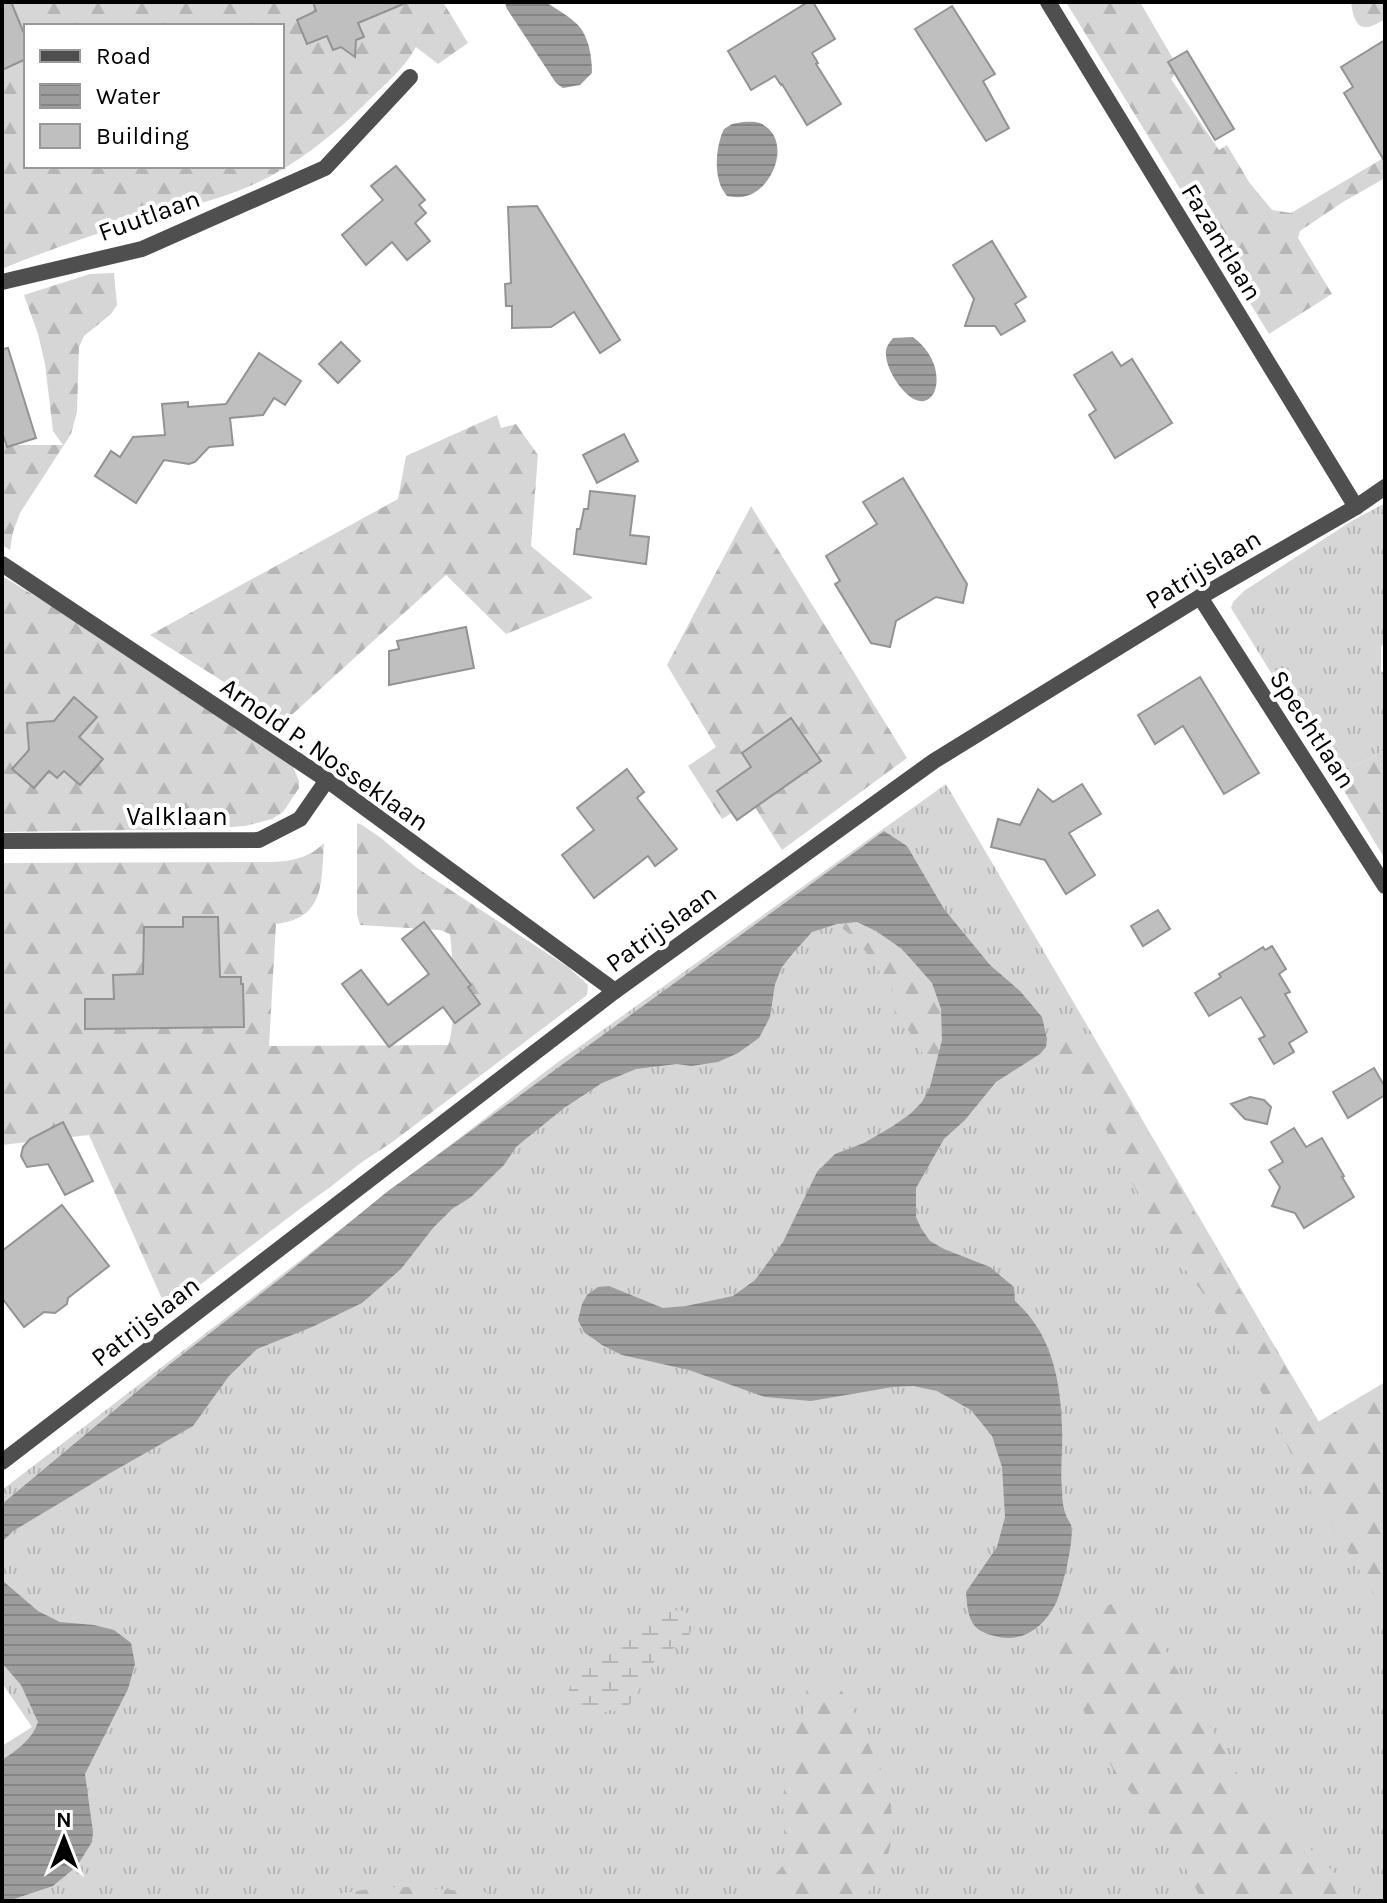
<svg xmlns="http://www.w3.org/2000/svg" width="1387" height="1903" viewBox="0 0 1387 1903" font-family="Karla,sans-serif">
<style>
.grass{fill:url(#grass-tufts)}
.forest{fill:url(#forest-firs);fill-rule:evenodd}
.wetland{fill:url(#wetland-marsh)}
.water{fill:url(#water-rules)}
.building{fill:#bfbfbf;stroke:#939393;stroke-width:2}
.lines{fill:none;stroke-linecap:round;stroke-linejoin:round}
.street{stroke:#4f4f4f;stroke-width:16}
.labels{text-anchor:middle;stroke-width:8;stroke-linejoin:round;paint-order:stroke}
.street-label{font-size:26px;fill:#000;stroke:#fff}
</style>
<defs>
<pattern id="grass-tufts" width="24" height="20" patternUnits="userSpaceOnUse" patternTransform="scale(2)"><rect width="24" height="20" fill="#d6d6d6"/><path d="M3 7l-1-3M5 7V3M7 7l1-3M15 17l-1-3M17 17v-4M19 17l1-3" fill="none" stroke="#b6b6b6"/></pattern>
<pattern id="forest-firs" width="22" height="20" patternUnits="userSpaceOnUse" patternTransform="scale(2)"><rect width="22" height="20" fill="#d6d6d6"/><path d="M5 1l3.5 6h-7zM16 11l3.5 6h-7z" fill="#b6b6b6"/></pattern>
<pattern id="wetland-marsh" width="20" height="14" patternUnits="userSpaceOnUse" patternTransform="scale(2)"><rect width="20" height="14" fill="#d6d6d6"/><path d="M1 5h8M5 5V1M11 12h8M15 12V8" fill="none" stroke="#b6b6b6"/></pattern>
<pattern id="water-rules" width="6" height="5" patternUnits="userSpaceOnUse" patternTransform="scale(2)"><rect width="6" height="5" fill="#9d9d9d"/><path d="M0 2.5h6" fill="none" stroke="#858585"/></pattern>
</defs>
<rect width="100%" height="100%" fill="#fff"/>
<g class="grass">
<path d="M 1385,503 L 1385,640 L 1381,647 L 1381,671 L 1385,674 L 1385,750 L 1335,776 L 1231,608 L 1233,602 L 1244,591 L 1350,522 Z"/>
<path d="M 946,784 L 1385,1535 L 1385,1901 L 2,1901 L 2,1746 L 32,1727 L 2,1683 L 2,1490 L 558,1062 Z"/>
</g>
<g class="forest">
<path d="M 2,2 L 443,2 L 468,43 L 438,64 L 416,47 C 404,69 385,84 368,101 C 334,135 294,167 250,186 C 213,202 172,210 134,222 C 89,236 45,251 2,269 ZM 26,26 L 282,26 L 282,166 L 26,166 Z"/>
<path d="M 1066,2 L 1140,2 L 1179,69 L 1171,79 L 1219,150 L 1227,145 L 1249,182 L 1272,210 L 1291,213 L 1385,157 L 1385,178 L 1343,202 L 1300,231 L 1298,238 L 1332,294 L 1269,334 Z"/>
<path d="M 1385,2 L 1385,19 C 1363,33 1355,30 1351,3 Z"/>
<path d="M 114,273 L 117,305 L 111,314 L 84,336 L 79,347 L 77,412 L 71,434 L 20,513 L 13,532 L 10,550 L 2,545 L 2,445 L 63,445 L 53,431 L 45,364 L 38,334 L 24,295 L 90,274 Z"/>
<path d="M 497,415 L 501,428 L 516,424 L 538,455 L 531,546 L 593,598 L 506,634 L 446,575 L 285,721 L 150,635 L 398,499 L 406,456 Z"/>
<path d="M 751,506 L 907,758 L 782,850 L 751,801 L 722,819 L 688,766 L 716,747 L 667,665 Z"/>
<path d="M 2,576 L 129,653 L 290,760 L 299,781 L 299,788 L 283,812 L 272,819 L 245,826 L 200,829 L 2,832 Z"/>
<path d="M 1385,750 L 1385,859 L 1335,776 Z"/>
<path d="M 357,823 L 362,825 L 381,838 L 417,868 L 568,967 L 588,985 L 587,995 L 391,1143 L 362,1162 L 329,1188 L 305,1205 L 167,1310 L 89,1135 L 2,1145 L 2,863 L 272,862 C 292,861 309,858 324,843 C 321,882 326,918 276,924 L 269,1046 L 448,1045 C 457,1021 453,960 450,934 L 440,930 L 360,925 L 357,914 Z"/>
<path d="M 857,922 C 905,944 949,984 941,1042 C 940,1052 936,1062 934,1072 L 909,1031 L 895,1015 L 892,989 L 858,941 L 837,924 Z"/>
<path d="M 1091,1037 L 1318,1422 L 1385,1382 L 1385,1612 L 1298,1470 L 1273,1413 L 1235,1344 L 1200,1289 L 1159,1235 L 1116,1152 L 1096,1107 L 1047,1039 Z"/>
<path d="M 1125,1595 L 1163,1646 L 1243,1783 L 1354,1892 L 1354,1901 L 1202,1901 L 1170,1837 L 1116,1776 L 1051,1641 Z"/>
<path d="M 832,1674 L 856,1716 L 881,1772 L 891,1805 L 893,1833 L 885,1868 L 862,1901 L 768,1901 L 764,1888 L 785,1863 L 783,1796 L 792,1743 L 804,1712 L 807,1686 Z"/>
<path d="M 406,1887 L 483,1892 L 494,1895 L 503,1901 L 310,1901 L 318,1897 L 376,1888 Z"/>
</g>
<path class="wetland" d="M 672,1610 L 684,1611 L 691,1616 C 693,1625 691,1632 687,1640 C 675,1648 660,1655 650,1666 C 640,1677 641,1694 630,1704 C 613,1719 578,1712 568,1693 C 571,1681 578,1669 589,1662 C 596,1658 605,1658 612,1653 C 619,1647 622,1639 627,1633 C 639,1620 655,1614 672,1610 Z"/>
<g class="water">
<path d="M 546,2 C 556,9 569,16 578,25 C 589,37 592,57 592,73 L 580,85 L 563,88 L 556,83 L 507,9 L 505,3 Z"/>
<path d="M 743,122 C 749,122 756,121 762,124 C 792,140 774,189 746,196 C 740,198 733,197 727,196 C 724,192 721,188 720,184 C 714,168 717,143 724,129 L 732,124 Z"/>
<path d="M 913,337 C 921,343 929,352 933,362 C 938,373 940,397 924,401 C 907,404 886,370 886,355 C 885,348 889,343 893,338 Z"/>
<path d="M 884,831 L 907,846 L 944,909 L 990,965 L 1020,991 L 1042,1017 L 1047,1039 L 1046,1047 L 1040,1054 L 996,1082 L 965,1120 L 944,1139 L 916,1188 L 916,1217 L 921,1228 L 930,1241 L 944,1249 L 990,1267 L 1014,1287 L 1015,1301 C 1052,1333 1061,1382 1062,1429 C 1063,1449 1060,1470 1062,1490 C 1062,1498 1063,1508 1066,1515 C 1067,1519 1070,1522 1071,1525 C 1075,1539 1062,1590 1056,1603 C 1043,1629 1020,1645 991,1635 C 983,1633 976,1629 972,1622 C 967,1612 967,1602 966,1592 L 997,1547 L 1005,1517 L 1002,1467 L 992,1436 L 971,1410 L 937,1391 L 913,1386 L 893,1387 L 811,1401 L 765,1397 L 689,1370 L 622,1355 L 602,1345 L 584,1332 L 578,1320 L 582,1304 L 587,1295 L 598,1287 L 609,1286 L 663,1308 L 686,1306 L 733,1296 L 755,1280 L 783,1242 L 817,1172 L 835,1154 L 864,1143 L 893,1126 L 910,1114 L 922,1102 L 930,1087 L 942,1040 L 941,1009 L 932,983 L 902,949 L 876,931 L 857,922 L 837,924 L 812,932 L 794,952 L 782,967 L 775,984 L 770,1017 L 759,1038 L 738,1053 L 718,1062 L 691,1066 L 677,1064 L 636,1069 L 602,1083 L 564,1108 L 516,1147 L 504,1165 L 471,1197 L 452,1209 L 433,1228 L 401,1269 L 362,1303 L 312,1327 L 257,1349 L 229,1376 L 193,1426 L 105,1476 L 13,1531 L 2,1542 L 2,1504 L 170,1364 L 285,1275 L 388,1191 Z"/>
<path d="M 2,1577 L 3,1581 L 38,1611 L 60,1622 L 94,1625 L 114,1630 L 131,1643 L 135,1664 L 128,1689 L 85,1774 L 93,1832 L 92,1842 L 77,1866 L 53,1886 L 8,1901 L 2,1901 L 2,1760 C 17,1750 32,1740 38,1722 L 21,1685 L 2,1663 Z"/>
</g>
<g class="building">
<path d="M 2,2 L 11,2 L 26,38 L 26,59 L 2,70 Z"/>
<path d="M 313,2 L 408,2 L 358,23 L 364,37 L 356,40 L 355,57 L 341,47 L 333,50 L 327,36 L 307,44 L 297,20 L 316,11 Z"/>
<path d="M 808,2 L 813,2 L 835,39 L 812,53 L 818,63 L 816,64 L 841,104 L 807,125 L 782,84 L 781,85 L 775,76 L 751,90 L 728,51 Z"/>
<path d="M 952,6 L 995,74 L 983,81 L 1009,128 L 986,141 L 915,29 Z"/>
<path d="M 1385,40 L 1385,162 L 1344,93 L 1353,87 L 1341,67 Z"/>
<path d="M 1187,51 L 1234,129 L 1215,140 L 1168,62 Z"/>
<path d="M 396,166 L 425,200 L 419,205 L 426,213 L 415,223 L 430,241 L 407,260 L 392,242 L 366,265 L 342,235 L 383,200 L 371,186 Z"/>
<path d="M 537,206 L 620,340 L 600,353 L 574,312 L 551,327 L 512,328 L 512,306 L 506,306 L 505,284 L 511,283 L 508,207 Z"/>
<path d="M 992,241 L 1026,297 L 1015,304 L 1025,321 L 1001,335 L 995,326 L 965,326 L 974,299 L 953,265 Z"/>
<path d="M 341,342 L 360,361 L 338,383 L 319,364 Z"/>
<path d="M 8,348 L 36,438 L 7,447 L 2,432 L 2,349 Z"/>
<path d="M 1112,352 L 1121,366 L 1132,359 L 1172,423 L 1115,458 L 1089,415 L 1096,410 L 1074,375 Z"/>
<path d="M 259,353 L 301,381 L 285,405 L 274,398 L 263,415 L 230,418 L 233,445 L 209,447 L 195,462 L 189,464 L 164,460 L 136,503 L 95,476 L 111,451 L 120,457 L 133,437 L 165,435 L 162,404 L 188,402 L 188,407 L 226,404 Z"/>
<path d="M 624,434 L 638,461 L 597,483 L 583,455 Z"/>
<path d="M 903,478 L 967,584 L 963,603 L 936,597 L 896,621 L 890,647 L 871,643 L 835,584 L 840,581 L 826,556 L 877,524 L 863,502 Z"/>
<path d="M 590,491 L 635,496 L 630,535 L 649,537 L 646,564 L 574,554 L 577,529 L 580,529 L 584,509 L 588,509 Z"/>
<path d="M 466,627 L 474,668 L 389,685 L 389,651 L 399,649 L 397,641 Z"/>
<path d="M 1200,677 L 1259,773 L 1224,794 L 1183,726 L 1155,744 L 1138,715 Z"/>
<path d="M 74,697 L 97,717 L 79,737 L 103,759 L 80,785 L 64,771 L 57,778 L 49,771 L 34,788 L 12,769 L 29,750 L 27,723 L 54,721 Z"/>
<path d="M 791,718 L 821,761 L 737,820 L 717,791 L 751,767 L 742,753 Z"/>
<path d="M 627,769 L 644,792 L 637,798 L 677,849 L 655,866 L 648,856 L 594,898 L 562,855 L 594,830 L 577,808 Z"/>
<path d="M 1082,784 L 1101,814 L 1069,833 L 1095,875 L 1066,894 L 1045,860 L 991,847 L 998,819 L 1020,825 L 1038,789 L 1053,802 Z"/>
<path d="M 1158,910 L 1170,929 L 1143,946 L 1131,926 Z"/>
<path d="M 183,917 L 218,917 L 220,977 L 241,977 L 241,984 L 243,984 L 244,1027 L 85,1029 L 85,999 L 114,999 L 113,975 L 143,974 L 144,927 L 183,927 Z"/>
<path d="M 424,922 L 471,985 L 468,987 L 480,1004 L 455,1023 L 443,1007 L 389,1047 L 342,984 L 361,970 L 388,1005 L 429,974 L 402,939 Z"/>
<path d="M 1272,946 L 1286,969 L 1279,974 L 1290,992 L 1285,994 L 1307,1032 L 1289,1043 L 1294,1052 L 1274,1064 L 1259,1039 L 1265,1036 L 1241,997 L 1209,1016 L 1195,993 L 1221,977 L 1219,974 L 1244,959 L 1263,947 L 1265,950 Z"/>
<path d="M 1374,1068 L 1385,1087 L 1385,1095 L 1348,1118 L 1333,1092 Z"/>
<path d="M 1250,1097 L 1264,1100 L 1271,1107 L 1267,1124 L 1245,1119 L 1231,1104 Z"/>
<path d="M 63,1122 L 93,1181 L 65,1195 L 48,1164 L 27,1167 L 21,1156 L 23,1147 L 30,1139 Z"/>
<path d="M 1294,1128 L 1306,1147 L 1322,1138 L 1344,1176 L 1342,1177 L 1354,1197 L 1304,1228 L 1295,1213 L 1272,1206 L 1280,1187 L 1269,1170 L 1283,1162 L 1271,1142 Z"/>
<path d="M 62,1205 L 109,1266 L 68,1298 L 67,1304 L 55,1313 L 44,1312 L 24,1327 L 2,1298 L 2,1251 Z"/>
</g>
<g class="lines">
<g class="street">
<path d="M 1048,2 L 1356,507"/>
<path d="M 2,282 L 142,249 L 325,168 L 410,77"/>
<path d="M 2,564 L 327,780 L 615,991"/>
<path d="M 1200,597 L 1385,886"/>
<path d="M 2,841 L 259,840 L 300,819 L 327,780"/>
<path d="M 2,1462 L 615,991 L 934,761 L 1200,597 L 1356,507 L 1385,487"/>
</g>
</g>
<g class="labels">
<g class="street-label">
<text transform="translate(149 215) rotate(-20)" y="9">Fuutlaan</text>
<text transform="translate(1222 242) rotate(59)" y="9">Fazantlaan</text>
<text transform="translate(1203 569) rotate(-31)" y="9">Patrijslaan</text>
<text transform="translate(1313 729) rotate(57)" y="9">Spechtlaan</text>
<text transform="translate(325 754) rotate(35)" y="9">Arnold P. Nosseklaan</text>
<text x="177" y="825">Valklaan</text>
<text transform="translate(661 928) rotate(-36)" y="9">Patrijslaan</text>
<text transform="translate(145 1321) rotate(-38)" y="9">Patrijslaan</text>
</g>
</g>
<rect width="1387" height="1903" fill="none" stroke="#000000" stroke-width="8"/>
<rect x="24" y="24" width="260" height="144" fill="#ffffff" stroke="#999999" stroke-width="2"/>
<rect x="40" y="50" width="40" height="12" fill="#4f4f4f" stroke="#999999" stroke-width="2"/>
<text x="96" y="64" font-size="24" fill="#000000">Road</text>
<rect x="40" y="84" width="40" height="24" fill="url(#water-rules)" stroke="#999999" stroke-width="2"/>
<text x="96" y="104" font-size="24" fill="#000000">Water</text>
<rect x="40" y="124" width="40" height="24" fill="#bfbfbf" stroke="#999999" stroke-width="2"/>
<text x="96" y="144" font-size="24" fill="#000000">Building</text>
<g transform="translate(64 1839)" stroke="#ffffff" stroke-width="6" paint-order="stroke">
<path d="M0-6L14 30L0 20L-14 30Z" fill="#000000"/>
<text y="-12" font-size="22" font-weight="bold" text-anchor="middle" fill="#000000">N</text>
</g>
</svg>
